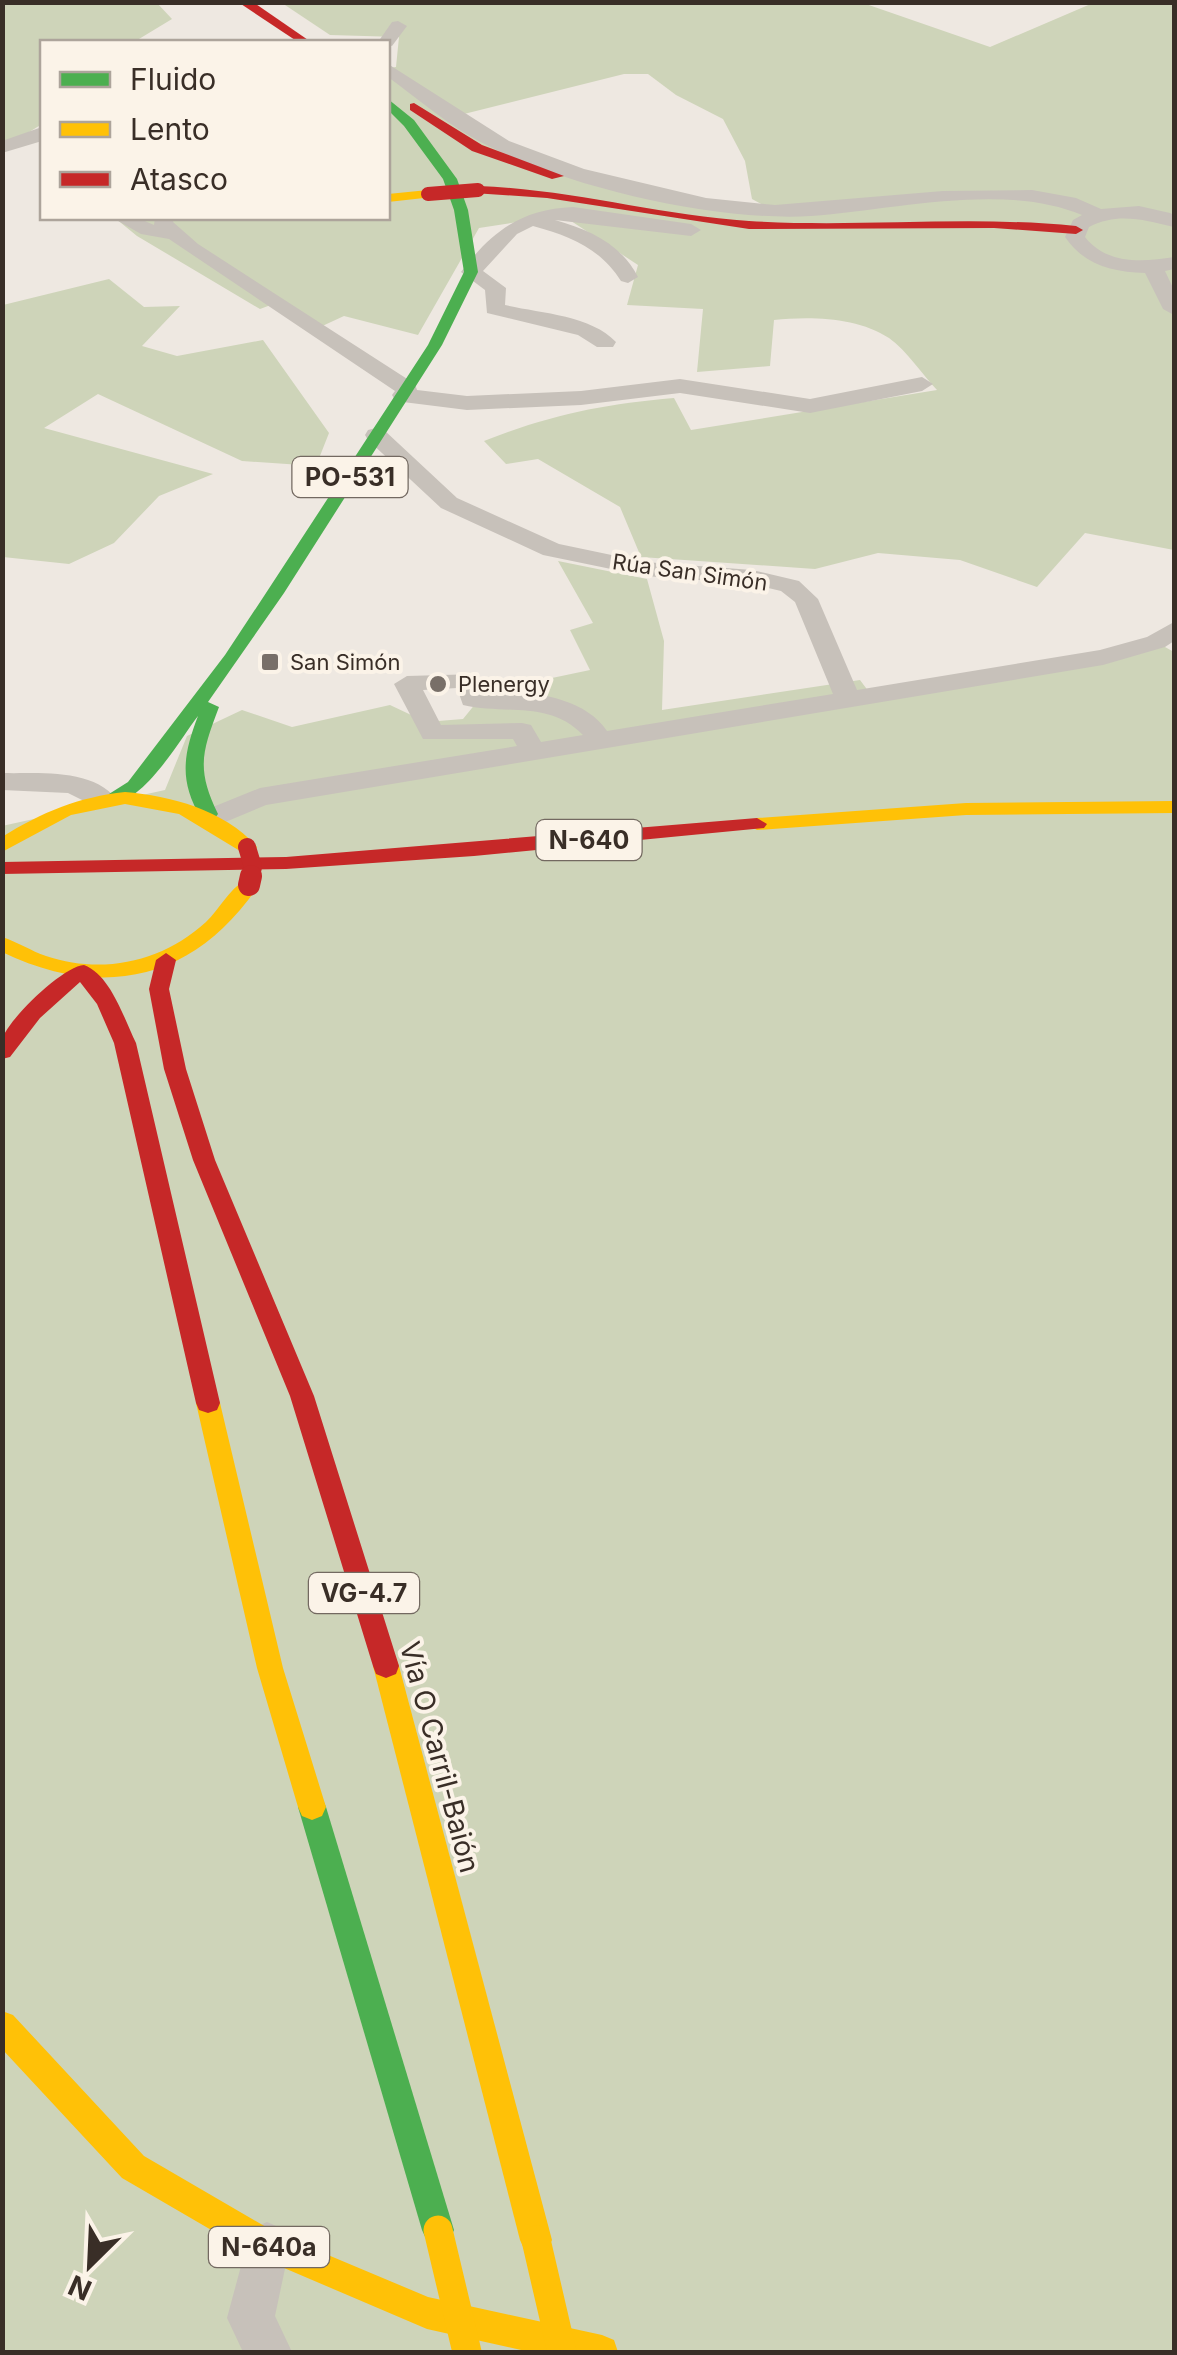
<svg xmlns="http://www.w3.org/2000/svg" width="1177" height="2355" viewBox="0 0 1177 2355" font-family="Inter,sans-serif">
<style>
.green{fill:#ced4b9;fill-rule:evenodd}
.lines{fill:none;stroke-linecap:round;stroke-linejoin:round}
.street{fill:#c7c1ba;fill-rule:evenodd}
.fast{fill:#4caf50;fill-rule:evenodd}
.slow{fill:#ffc107;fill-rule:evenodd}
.jam{fill:#c62828;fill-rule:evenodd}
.slow-bridge{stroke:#ffc107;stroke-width:29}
.jam-bridge-far2{stroke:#c62828;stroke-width:14}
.jam-bridge-far1{stroke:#c62828;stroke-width:18}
.jam-bridge{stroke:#c62828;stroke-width:22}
.poi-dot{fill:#786f68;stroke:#fbf3e8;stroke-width:4}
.labels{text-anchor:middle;stroke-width:8;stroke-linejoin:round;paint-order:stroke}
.far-street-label{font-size:22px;fill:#392e27;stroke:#fbf3e8}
.far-poi-label{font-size:22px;fill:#392e27;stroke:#fbf3e8;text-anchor:start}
.shield{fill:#fbf3e8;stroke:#736961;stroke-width:2.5}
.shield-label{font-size:25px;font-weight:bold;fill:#392e27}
.street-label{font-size:28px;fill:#392e27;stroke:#fbf3e8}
</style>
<rect width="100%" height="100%" fill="#eee8e1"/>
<g class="green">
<path d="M 2,3 L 157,3 L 172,19 L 134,42 L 42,42 L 42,124 L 18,139 L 3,142 Z"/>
<path d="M 282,3 L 863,3 L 990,47 L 1093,3 L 1174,3 L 1174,550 L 1085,533 L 1037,587 L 960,560 L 878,553 L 815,569 L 641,557 L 620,507 L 538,459 L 506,464 L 484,441 C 550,415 603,404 674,398 L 691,430 L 937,390 C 922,374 907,351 889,338 C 858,317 809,316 774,320 L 770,366 L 697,372 L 703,309 L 627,305 L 638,265 L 562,215 L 479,228 L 418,335 L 344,316 L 318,328 L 284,300 L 260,309 L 137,236 L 115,218 L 388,218 L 388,68 L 396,67 L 399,37 L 330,35 ZM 624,74 L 648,74 L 676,95 L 723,119 L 745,161 L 752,199 L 772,210 L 697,202 L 527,155 L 456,116 Z"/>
<path d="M 109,279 L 144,307 L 180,306 L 142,346 L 177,356 L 263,340 L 329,433 L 316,466 L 242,461 L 98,394 L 44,428 L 213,474 L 159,496 L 114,543 L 69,564 L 3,557 L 3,305 Z"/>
<path d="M 558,561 L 647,579 L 664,641 L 662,710 L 860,680 L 869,692 L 1156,642 L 1174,652 L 1174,2352 L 3,2352 L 2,826 L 165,790 L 187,736 L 242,710 L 292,727 L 390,705 L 426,722 L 463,719 L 485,692 L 590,670 L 570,630 L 593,623 Z"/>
</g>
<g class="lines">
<g class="street">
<path d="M 398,21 L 407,26 L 392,46 L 378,42 L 392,22 Z"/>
<path d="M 388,64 L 509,141 L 584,169 L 706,198 L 775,205 L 943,191 L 1032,190 L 1076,198 L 1101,209 L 1139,206 L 1170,213 L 1174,215 L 1174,227 C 1144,220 1118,212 1089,227 L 1085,237 C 1107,265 1143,262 1174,257 L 1174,269 L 1165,271 L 1174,290 L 1174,315 L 1163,309 L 1145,273 C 1112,272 1084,265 1065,237 L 1073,220 L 1082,215 C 1004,182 894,210 811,216 C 713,222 553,185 468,135 C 440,118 414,96 388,77 Z"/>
<path d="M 42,127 L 42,141 L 2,153 L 2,141 Z"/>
<path d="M 573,207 L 691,224 L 701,230 L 691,236 L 555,220 C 590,230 621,244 638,277 L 628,283 L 621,281 C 600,248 570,236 533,226 L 517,234 L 483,271 L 506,288 L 505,305 C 539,313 591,315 616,342 L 613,347 L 597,347 L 578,335 L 487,313 L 485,290 L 461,272 C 492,231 522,209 573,207 Z"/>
<path d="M 113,218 L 138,218 L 154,225 L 155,218 L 175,218 L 173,222 L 198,244 L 415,384 L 417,390 L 467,396 L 581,391 L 680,379 L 810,399 L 922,377 L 933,384 L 922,391 L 810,413 L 680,393 L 581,405 L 467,410 L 403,402 L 395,400 L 392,395 L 395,391 L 169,239 L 141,234 Z"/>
<path d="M 376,428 L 384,430 L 457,498 L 559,544 L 645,562 L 752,570 L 799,581 L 818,599 L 857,690 L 1100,650 L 1147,637 L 1174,622 L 1174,641 L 1165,647 L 1103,665 L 266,805 L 223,823 L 203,823 L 199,817 L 203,811 L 260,788 L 517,746 L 513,739 L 423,739 L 394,684 L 407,676 L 478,674 L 484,691 C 524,691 582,694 607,731 L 833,694 L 795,602 L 781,591 L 752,584 L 645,576 L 543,555 L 441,508 L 368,440 L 365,435 L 368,430 ZM 457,688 L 463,705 C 505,715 549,700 583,735 L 541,742 L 531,725 L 522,723 L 441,725 L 423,690 Z"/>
<path d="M 2,773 C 36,774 93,768 116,799 L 112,805 L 92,805 L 68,793 L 2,790 Z"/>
<path d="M 267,2222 L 283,2229 L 290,2245 L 275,2316 L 292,2352 L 243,2352 L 227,2318 L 251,2229 Z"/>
</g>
<g class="fast">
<path d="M 388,99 L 414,120 L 457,179 L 468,210 L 478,272 L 442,345 L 284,593 L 208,702 L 219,707 C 202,752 196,769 218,814 L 215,818 L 201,818 C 179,781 183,755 198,716 C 180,739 141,808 109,802 L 109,794 L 128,782 L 225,655 L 266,593 L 428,345 L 464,272 L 454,210 L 443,179 L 404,126 L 388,110 Z"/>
<path d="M 312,1794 L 322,1798 L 326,1807 L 454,2230 L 449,2241 L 438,2246 L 427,2241 L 422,2230 L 298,1807 L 302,1798 Z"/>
</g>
<g class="slow">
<path d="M 428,190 L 433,191 L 433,197 L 388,202 L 388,194 Z"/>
<path d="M 125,792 C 171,796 225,810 257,847 L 254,851 L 240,851 L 179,814 L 125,804 L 71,815 L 2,852 L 2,837 C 42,812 79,797 125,792 Z"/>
<path d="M 1174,801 L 1174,813 L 966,815 L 757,830 L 747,824 L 757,818 L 966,803 Z"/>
<path d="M 249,879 L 259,885 C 195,980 104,1001 2,952 L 2,937 C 18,942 31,951 46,956 C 103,975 162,962 206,922 C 219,910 232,884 249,879 Z"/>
<path d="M 208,1393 L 217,1396 L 220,1403 L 283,1668 L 326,1807 L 322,1816 L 312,1820 L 302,1816 L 298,1807 L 257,1668 L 196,1403 L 199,1396 Z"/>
<path d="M 386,1654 L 396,1658 L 399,1666 L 552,2240 L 547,2251 L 536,2256 L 525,2251 L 520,2240 L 373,1666 L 376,1658 Z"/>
<path d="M 2,2011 L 13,2015 L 144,2156 L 278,2234 L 428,2297 L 602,2335 L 614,2340 L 618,2352 L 530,2352 L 427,2329 L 256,2256 L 122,2178 L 2,2049 Z"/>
</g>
<g class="jam">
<path d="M 238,2 L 253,2 L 311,42 L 298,42 Z"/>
<path d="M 414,103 L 482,145 L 564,176 L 552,179 L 472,151 L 410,110 L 410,104 Z"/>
<path d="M 478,186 C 570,189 658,215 749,221 C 858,228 967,215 1076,226 L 1083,230 L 1076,234 L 994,228 L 749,229 L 547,198 L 473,193 L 473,187 Z"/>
<path d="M 757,818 L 767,824 L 764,828 L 474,856 L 286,869 L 2,874 L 2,862 L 286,857 Z"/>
<path d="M 166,953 L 176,960 L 169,989 L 186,1069 L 215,1160 L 314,1396 L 399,1666 L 396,1674 L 386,1678 L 376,1674 L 373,1666 L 290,1396 L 193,1160 L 164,1069 L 149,989 L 156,960 Z"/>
<path d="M 84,965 C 111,975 124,1019 136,1043 L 220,1403 L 217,1410 L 208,1413 L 199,1410 L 196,1403 L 114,1043 L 97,1004 L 80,982 L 40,1018 L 10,1057 L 2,1059 C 2,1052 1,1041 4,1035 C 13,1015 64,966 84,965 Z"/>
</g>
<g class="slow-bridge">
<path d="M 438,2230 L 467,2352"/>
<path d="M 536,2240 L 562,2352"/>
</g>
<path class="jam-bridge-far2" d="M 428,194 L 478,190"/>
<path class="jam-bridge-far1" d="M 247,847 L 253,867 L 250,879"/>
<path class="jam-bridge" d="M 249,885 L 251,876"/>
</g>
<g class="poi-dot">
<rect x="260" y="652" width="20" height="20" rx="5"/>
<circle cx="438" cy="684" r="10"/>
</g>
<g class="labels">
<g class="far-street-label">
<text transform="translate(690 572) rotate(8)" y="8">Rúa San Simón</text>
</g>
<g class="far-poi-label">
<text x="290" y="670">San Simón</text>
<text x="458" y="692">Plenergy</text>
</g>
<g class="shield">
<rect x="292.5" y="457" width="115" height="40" rx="8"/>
<rect x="536.5" y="820" width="105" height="40" rx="8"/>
<rect x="309" y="1573" width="110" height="40" rx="8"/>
<rect x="209" y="2227" width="120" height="40" rx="8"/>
</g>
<g class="shield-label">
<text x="350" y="486">PO-531</text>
<text x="589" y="849">N-640</text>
<text x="364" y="1602">VG-4.7</text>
<text x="269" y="2256">N-640a</text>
</g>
<g class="street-label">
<text transform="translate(440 1757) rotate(75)" y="10">Vía O Carril-Baión</text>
</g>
</g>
<rect width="1177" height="2355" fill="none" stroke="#392e27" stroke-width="10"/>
<rect x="40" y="40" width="350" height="180" fill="#fbf3e8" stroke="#ada49b" stroke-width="2.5"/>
<rect x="60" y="72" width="50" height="15" fill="#4caf50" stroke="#ada49b" stroke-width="2.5"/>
<text x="130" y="90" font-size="30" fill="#392e27">Fluido</text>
<rect x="60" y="122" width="50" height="15" fill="#ffc107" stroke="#ada49b" stroke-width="2.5"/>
<text x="130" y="140" font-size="30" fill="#392e27">Lento</text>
<rect x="60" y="172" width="50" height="15" fill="#c62828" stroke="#ada49b" stroke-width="2.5"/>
<text x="130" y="190" font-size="30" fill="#392e27">Atasco</text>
<g transform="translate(90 2265) rotate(204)" stroke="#fbf3e8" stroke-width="8" paint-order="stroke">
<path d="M0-8L18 38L0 25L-18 38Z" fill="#392e27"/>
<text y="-15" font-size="28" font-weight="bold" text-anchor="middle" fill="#392e27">N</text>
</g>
</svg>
